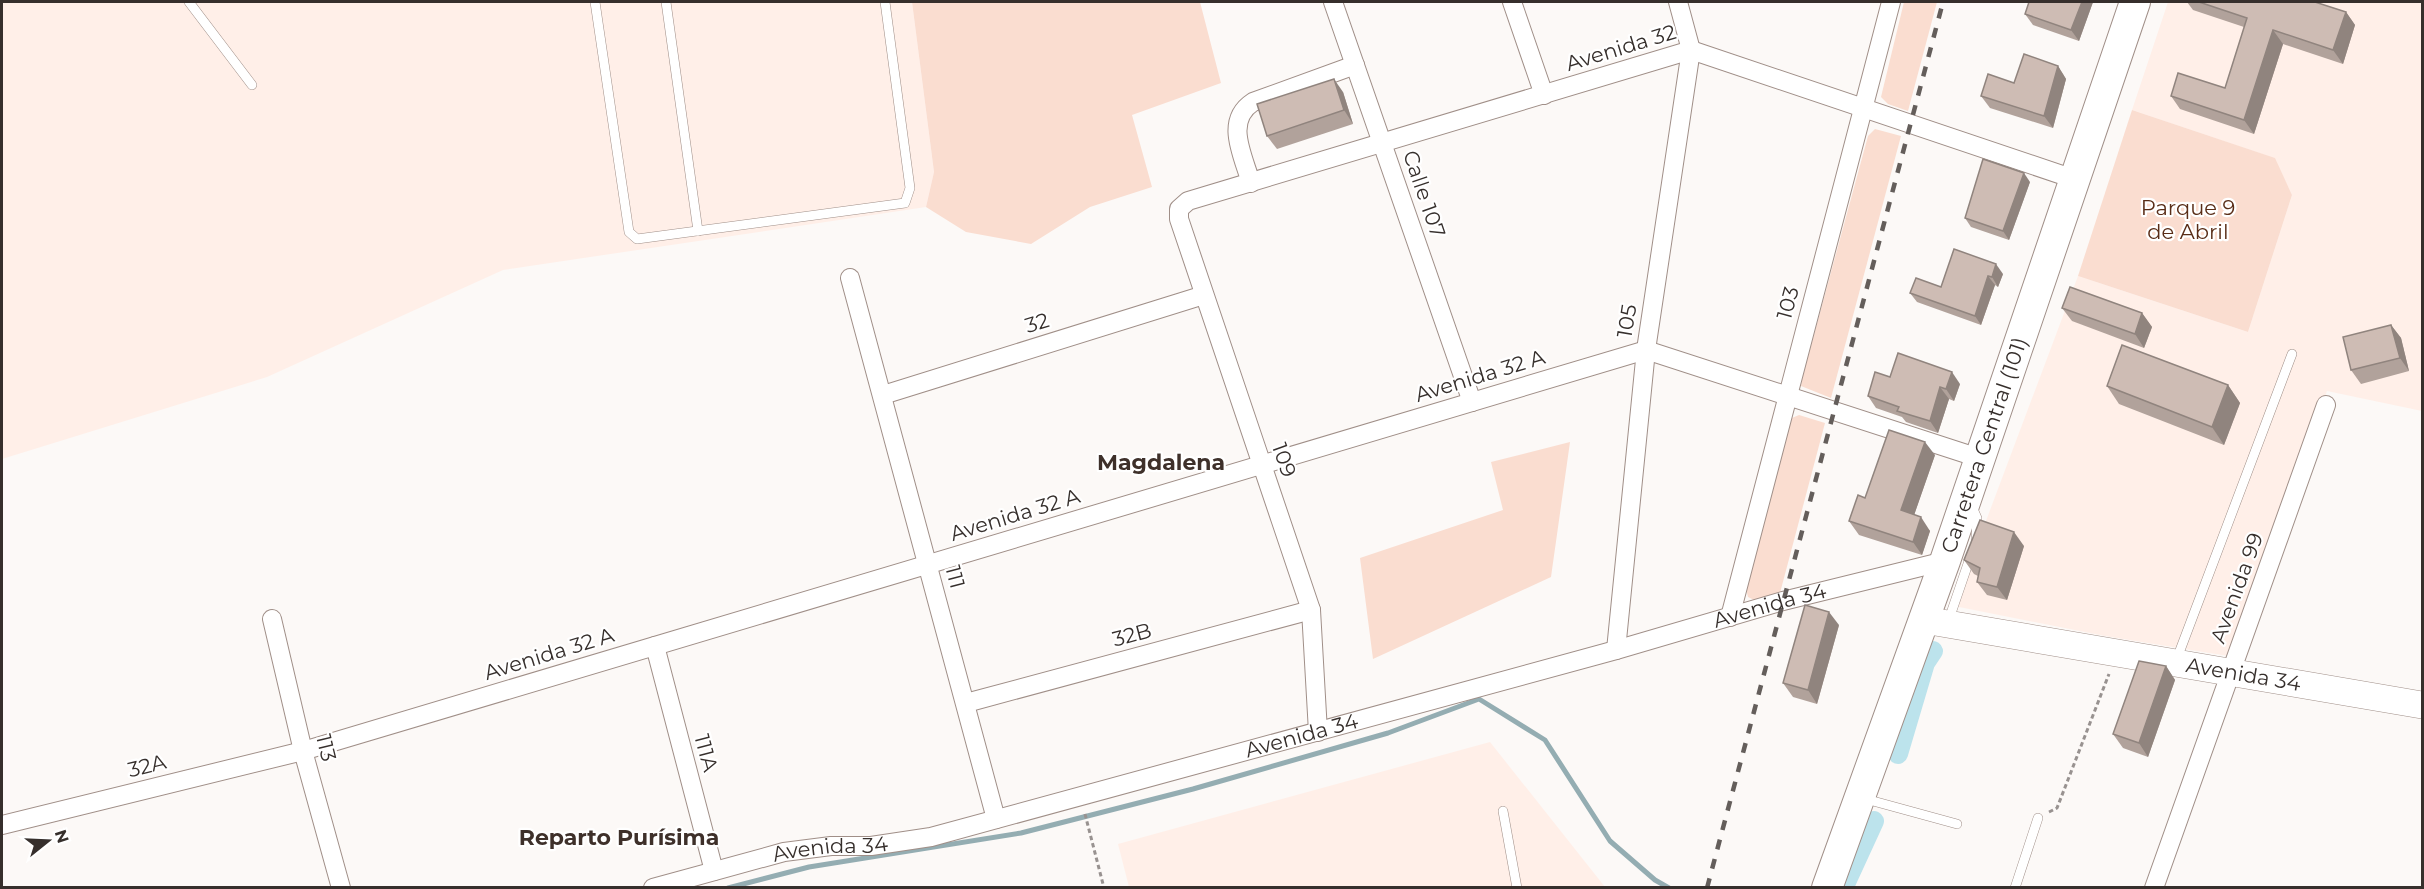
<svg xmlns="http://www.w3.org/2000/svg" width="2424" height="889" viewBox="0 0 2424 889" font-family="Montserrat,sans-serif">
<style>
.built{fill:#ffefe8}
.green{fill:#faddd0}
.lines{fill:none;stroke-linecap:round;stroke-linejoin:round}
.stream{stroke:#94adb2;stroke-width:5}
.canal{stroke:#bce3ec;stroke-width:20}
.lane-casing{stroke:#a08f88;stroke-width:10}
.street-casing{stroke:#a08f88;stroke-width:20}
.secondary-casing{stroke:#a08f88;stroke-width:28}
.primary-casing{stroke:#a08f88;stroke-width:32}
.path{stroke:#989290;stroke-width:3;stroke-dasharray:4.5 3;stroke-linecap:butt}
.lane{stroke:#fff;stroke-width:9}
.street{stroke:#fff;stroke-width:18}
.secondary{stroke:#fff;stroke-width:27}
.primary{stroke:#fff;stroke-width:30}
.rail{stroke:#645e5b;stroke-width:4.5;stroke-dasharray:10 10;stroke-linecap:butt}
.wall{fill:#b1a29b}
.shaded-wall{fill:#90847e}
.building{fill:#cebcb4;stroke:#90847e;stroke-width:1.5}
.labels{text-anchor:middle;stroke-width:4.5;stroke-linejoin:round;paint-order:stroke}
.street-label{font-size:21px;fill:#362f2c;stroke:#fff}
.park-label{font-size:21px;fill:#592d17;stroke:#fff}
.neighbourhood-label{font-size:22px;font-weight:bold;fill:#3e302a;stroke:#fff}
</style>
<rect width="100%" height="100%" fill="#fcf9f7"/>
<g class="built">
<path d="M 2,2 L 912,2 L 934,172 L 926,207 L 503,270 L 267,377 L 2,459 Z"/>
<path d="M 2168,2 L 2422,2 L 2422,411 L 2327,391 L 2228,656 L 2105,636 L 1954,606 L 2078,276 L 2248,332 L 2292,195 L 2274,158 L 2132,110 Z"/>
<path d="M 1490,742 L 1605,887 L 1129,887 L 1118,844 Z"/>
</g>
<g class="green">
<path d="M 912,2 L 1200,2 L 1221,83 L 1132,115 L 1152,187 L 1090,207 L 1031,244 L 966,232 L 926,207 L 934,172 Z"/>
<path d="M 1904,2 L 1937,2 L 1908,111 L 1888,104 L 1881,97 Z"/>
<path d="M 2132,110 L 2275,158 L 2292,195 L 2248,332 L 2078,276 Z"/>
<path d="M 1875,129 L 1901,136 L 1831,398 L 1801,386 L 1802,379 L 1868,136 Z"/>
<path d="M 1799,415 L 1825,423 L 1780,593 L 1754,600 L 1748,597 L 1746,589 L 1789,424 L 1792,418 Z"/>
<path d="M 1570,442 L 1551,577 L 1373,659 L 1360,558 L 1503,510 L 1491,462 Z"/>
</g>
<g class="lines">
<path class="stream" d="M 728,888 L 809,867 L 1021,833 L 1193,789 L 1388,733 L 1479,699 L 1545,740 L 1610,841 L 1655,880 L 1669,888"/>
<g class="canal">
<path d="M 1898,754 L 1925,663 L 1933,651"/>
<path d="M 1846,882 L 1874,821"/>
</g>
<g class="lane-casing">
<g id="lane">
<path d="M 189,2 L 252,85"/>
<path d="M 595,2 L 629,232 L 637,239 L 905,203 L 910,188 L 885,2"/>
<path d="M 666,2 L 698,231"/>
<path d="M 1972,507 L 1977,518 L 1976,539"/>
<path d="M 1948,622 L 1971,555"/>
<path d="M 2176,661 L 2292,354"/>
<path d="M 1862,798 L 1957,824"/>
<path d="M 1503,811 L 1517,888"/>
<path d="M 2015,888 L 2038,818"/>
</g>
</g>
<g class="street-casing">
<g id="street">
<path d="M 1333,2 L 1472,402"/>
<path d="M 1512,2 L 1544,95"/>
<path d="M 1251,183 C 1243,155 1224,121 1253,102 L 1355,65"/>
<path d="M 850,278 L 996,819"/>
<path d="M 883,395 L 1204,295"/>
<path d="M 1730,617 L 1891,2"/>
<path d="M 272,619 L 303,751 L 341,888"/>
<path d="M 655,646 L 714,871"/>
<path d="M 1616,650 L 1646,350 L 1691,50 L 1678,2"/>
<path d="M 966,703 L 1311,610"/>
<path d="M 1318,732 L 1311,610 L 1179,219 L 1179,209 L 1188,201 L 1691,50 L 2074,179"/>
<path d="M 2,825 L 303,751 L 1646,350 L 1979,458"/>
<path id="s1" d="M 653,888 L 784,852 L 831,846 L 871,846 L 931,837 L 1616,650 L 1783,601 L 1945,561"/>
<path d="M 2154,888 L 2326,405"/>
</g>
</g>
<g class="secondary-casing">
<g id="secondary">
<path id="s2" d="M 1924,620 L 2422,705"/>
</g>
</g>
<g class="primary-casing">
<g id="primary">
<path id="s3" d="M 1827,888 L 1945,561 L 2135,2"/>
</g>
</g>
<g class="path">
<path d="M 2049,812 L 2057,808 L 2109,674"/>
<path d="M 1085,814 L 1104,888"/>
</g>
<use href="#lane" class="lane"/>
<use href="#street" class="street"/>
<use href="#secondary" class="secondary"/>
<use href="#primary" class="primary"/>
<path class="rail" d="M 1707,888 L 1943,2"/>
</g>
<g class="wall">
<path d="M 2029,2 L 2093,2 L 2079,41 L 2033,25 L 2025,14 Z"/>
<path d="M 2187,2 L 2315,2 L 2346,12 L 2355,25 L 2343,64 L 2283,44 L 2254,134 L 2180,109 L 2171,96 L 2225,88 L 2244,27 L 2193,10 Z"/>
<path d="M 2058,66 L 2066,79 L 2053,128 L 1990,108 L 1981,96 Z"/>
<path d="M 1343,92 L 1353,124 L 1277,149 L 1267,136 Z"/>
<path d="M 2030,182 L 2009,240 L 1971,227 L 1965,218 Z"/>
<path d="M 2003,274 L 1998,287 L 1995,285 L 1981,325 L 1917,302 L 1910,293 Z"/>
<path d="M 2062,308 L 2142,313 L 2152,327 L 2144,348 L 2072,321 Z"/>
<path d="M 2391,325 L 2401,338 L 2409,371 L 2361,384 L 2351,370 Z"/>
<path d="M 1960,384 L 1954,401 L 1949,399 L 1938,433 L 1906,422 L 1902,417 L 1876,408 L 1868,396 Z"/>
<path d="M 2228,385 L 2240,403 L 2224,445 L 2119,404 L 2107,386 Z"/>
<path d="M 1935,455 L 1914,515 L 1930,531 L 1922,555 L 1859,535 L 1849,521 L 1865,498 Z"/>
<path d="M 2024,546 L 2007,600 L 1987,595 L 1977,582 L 1978,576 L 1974,574 L 1964,560 Z"/>
<path d="M 1839,625 L 1817,704 L 1793,697 L 1783,683 Z"/>
<path d="M 2166,666 L 2175,680 L 2148,757 L 2123,748 L 2113,734 Z"/>
</g>
<g class="shaded-wall">
<path d="M 2082,2 L 2093,2 L 2079,41 L 2071,30 Z"/>
<path d="M 2346,12 L 2355,25 L 2343,64 L 2333,50 Z"/>
<path d="M 2273,30 L 2283,44 L 2254,134 L 2244,120 Z"/>
<path d="M 2058,66 L 2066,79 L 2053,128 L 2044,116 Z"/>
<path d="M 1334,79 L 1343,92 L 1353,124 L 1344,110 Z"/>
<path d="M 2024,173 L 2030,182 L 2009,240 L 2003,231 Z"/>
<path d="M 1996,264 L 2003,274 L 1998,287 L 1992,277 Z"/>
<path d="M 1988,276 L 1995,285 L 1981,325 L 1975,316 Z"/>
<path d="M 2142,313 L 2152,327 L 2144,348 L 2135,334 Z"/>
<path d="M 2391,325 L 2401,338 L 2409,371 L 2400,358 Z"/>
<path d="M 1952,372 L 1960,384 L 1954,401 L 1946,389 Z"/>
<path d="M 2228,385 L 2240,403 L 2224,445 L 2212,427 Z"/>
<path d="M 1940,387 L 1949,399 L 1938,433 L 1930,421 Z"/>
<path d="M 1925,442 L 1935,455 L 1911,524 L 1901,510 Z"/>
<path d="M 1921,517 L 1930,531 L 1922,555 L 1913,542 Z"/>
<path d="M 2014,532 L 2024,546 L 2007,600 L 1997,587 Z"/>
<path d="M 1829,612 L 1839,625 L 1817,704 L 1808,690 Z"/>
<path d="M 2166,666 L 2175,680 L 2148,757 L 2139,743 Z"/>
</g>
<g class="building">
<path d="M 2029,2 L 2082,2 L 2071,30 L 2025,14 Z"/>
<path d="M 2199,2 L 2315,2 L 2346,12 L 2333,50 L 2273,30 L 2244,120 L 2171,96 L 2178,73 L 2225,88 L 2247,18 Z"/>
<path d="M 2024,54 L 2058,66 L 2044,116 L 1981,96 L 1988,74 L 2014,83 Z"/>
<path d="M 1334,79 L 1344,110 L 1267,136 L 1257,104 Z"/>
<path d="M 1983,159 L 2024,173 L 2003,231 L 1965,218 Z"/>
<path d="M 1954,249 L 1996,264 L 1992,277 L 1988,276 L 1975,316 L 1910,293 L 1916,278 L 1941,287 Z"/>
<path d="M 2070,287 L 2142,313 L 2135,334 L 2062,308 Z"/>
<path d="M 2391,325 L 2400,358 L 2351,370 L 2343,337 Z"/>
<path d="M 2122,345 L 2228,385 L 2212,427 L 2107,386 Z"/>
<path d="M 1898,353 L 1952,372 L 1946,389 L 1940,387 L 1930,421 L 1897,411 L 1899,407 L 1868,396 L 1875,372 L 1890,377 Z"/>
<path d="M 1889,430 L 1925,442 L 1901,510 L 1921,517 L 1913,542 L 1849,521 L 1858,495 L 1865,498 Z"/>
<path d="M 1980,520 L 2014,532 L 1997,587 L 1977,582 L 1980,568 L 1964,560 Z"/>
<path d="M 1805,605 L 1829,612 L 1808,690 L 1783,683 Z"/>
<path d="M 2139,661 L 2166,666 L 2139,743 L 2113,734 Z"/>
</g>
<g class="labels">
<g class="street-label">
<text transform="translate(1621 48) rotate(-17)" y="7">Avenida 32</text>
<text transform="translate(1424 194) rotate(71)" y="7">Calle 107</text>
<text transform="translate(1788 303) rotate(-75)" y="7">103</text>
<text transform="translate(1627 321) rotate(-81)" y="7">105</text>
<text transform="translate(1037 323) rotate(-17)" y="7">32</text>
<text transform="translate(1480 376) rotate(-17)" y="7">Avenida 32 A</text>
<text dy="7" stroke="none"><textPath href="#s3" startOffset="470">Carretera Central (101)</textPath></text>
<text transform="translate(1284 460) rotate(71)" y="7">109</text>
<text transform="translate(1015 515) rotate(-17)" y="7">Avenida 32 A</text>
<text transform="translate(955 577) rotate(75)" y="7">111</text>
<text transform="translate(2237 588) rotate(-70)" y="7">Avenida 99</text>
<text dy="7" stroke="none"><textPath href="#s1" startOffset="1154">Avenida 34</textPath></text>
<text transform="translate(1132 635) rotate(-15)" y="7">32B</text>
<text transform="translate(549 654) rotate(-17)" y="7">Avenida 32 A</text>
<text dy="7" stroke="none"><textPath href="#s2" startOffset="324">Avenida 34</textPath></text>
<text dy="7" stroke="none"><textPath href="#s1" startOffset="668">Avenida 34</textPath></text>
<text transform="translate(326 748) rotate(76)" y="7">113</text>
<text transform="translate(706 753) rotate(75)" y="7">111A</text>
<text transform="translate(147 766) rotate(-14)" y="7">32A</text>
<text dy="7" stroke="none"><textPath href="#s1" startOffset="182">Avenida 34</textPath></text>
</g>
<g class="park-label">
<text x="2188" y="215">Parque 9<tspan x="2188" dy="24">de Abril</tspan></text>
</g>
<g class="neighbourhood-label">
<text x="1161" y="470">Magdalena</text>
<text x="619" y="845">Reparto Purísima</text>
</g>
</g>
<rect width="2424" height="889" fill="none" stroke="#362f2c" stroke-width="6"/>
<g transform="translate(48 841) rotate(72)" stroke="#ffffff" stroke-width="4.5" paint-order="stroke">
<path d="M0-4.5L10 22L0 15L-10 22Z" fill="#362f2c"/>
<text y="-9" font-size="16" font-weight="bold" text-anchor="middle" fill="#362f2c">N</text>
</g>
</svg>
